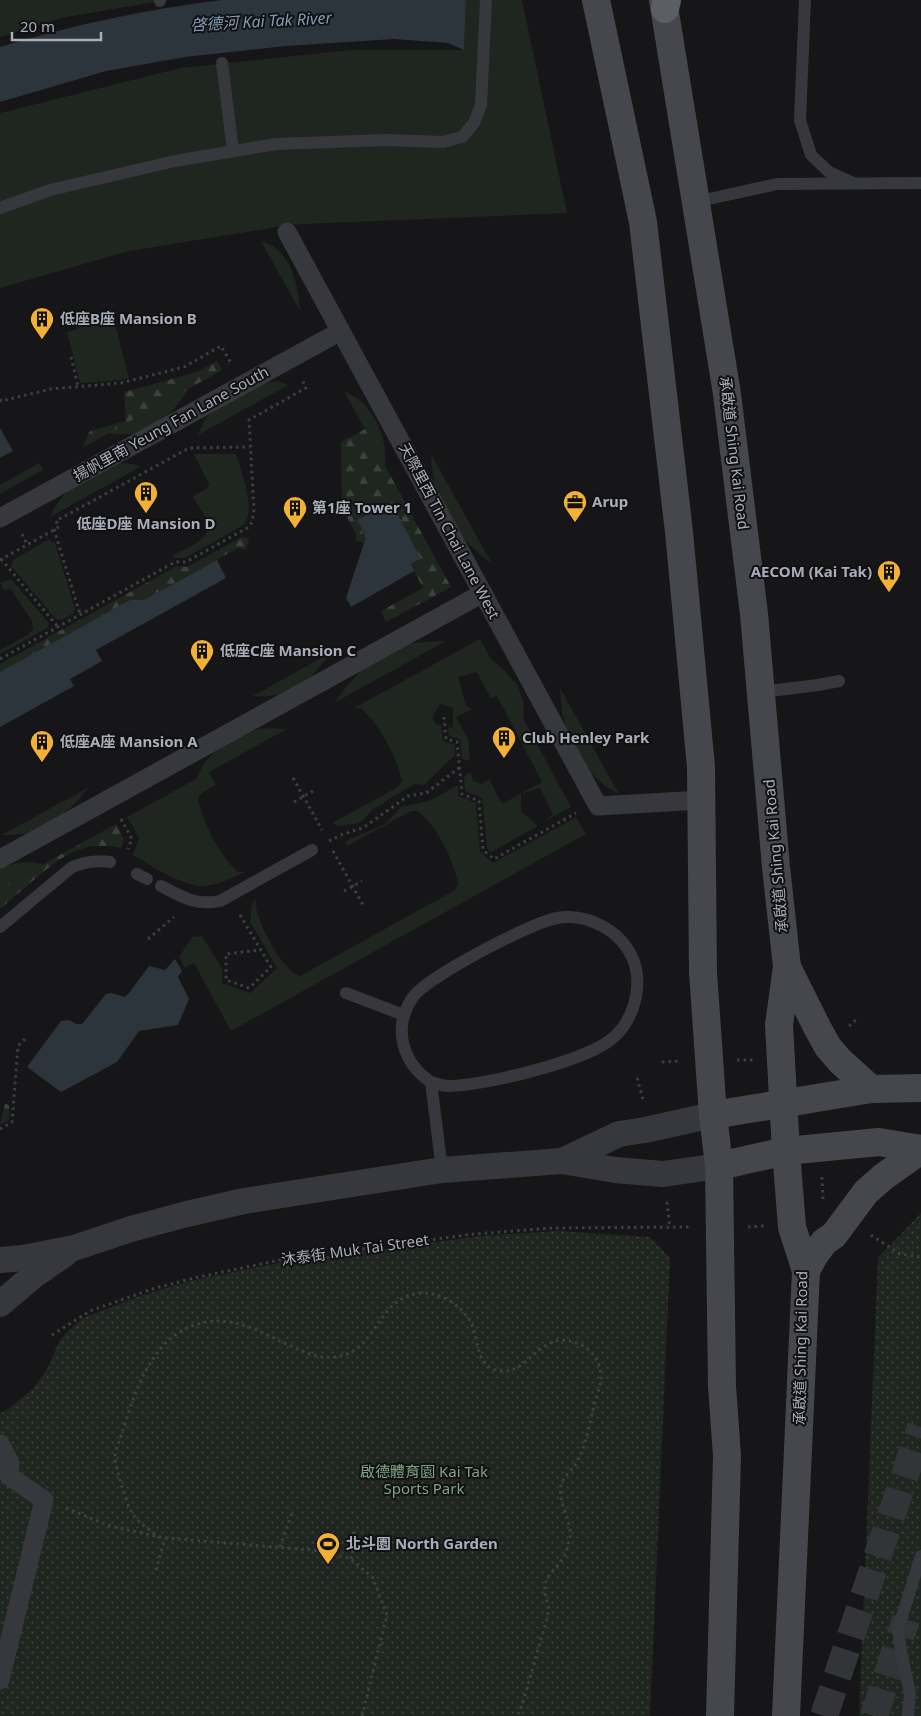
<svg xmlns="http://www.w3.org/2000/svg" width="921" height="1716" viewBox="0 0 921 1716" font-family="'Noto Sans','Noto Sans TC',sans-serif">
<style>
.grass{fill:#1e261f}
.forest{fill:url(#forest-firs)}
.park{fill:url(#park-dots)}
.water{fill:#2c353c}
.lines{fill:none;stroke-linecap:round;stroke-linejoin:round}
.trunk-tunnel{stroke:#333438;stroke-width:28;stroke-dasharray:28 14;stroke-linecap:butt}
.path{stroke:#3d3f44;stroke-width:3;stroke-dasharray:2.5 4;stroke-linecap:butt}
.service{stroke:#37383d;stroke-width:12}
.pedestrian{stroke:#37383d;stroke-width:19}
.minor{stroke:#37383d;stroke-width:26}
.secondary{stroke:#45474d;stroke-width:28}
.trunk{stroke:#5b5e65;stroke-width:28}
.labels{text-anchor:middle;stroke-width:4;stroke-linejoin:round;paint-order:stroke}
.poi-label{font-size:15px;font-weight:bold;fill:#a8adb8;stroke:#111113;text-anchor:start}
.street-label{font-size:15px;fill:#a8adb8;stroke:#111113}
.park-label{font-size:15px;fill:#7fa381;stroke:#111113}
.water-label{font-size:16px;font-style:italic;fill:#7f9bb3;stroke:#111113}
</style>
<defs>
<pattern id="forest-firs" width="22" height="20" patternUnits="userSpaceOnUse" patternTransform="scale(1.25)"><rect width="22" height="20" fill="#1e261f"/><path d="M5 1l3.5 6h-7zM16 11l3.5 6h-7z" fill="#3c433d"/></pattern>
<pattern id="park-dots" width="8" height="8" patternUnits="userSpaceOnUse" patternTransform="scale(1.25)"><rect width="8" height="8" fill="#1e261f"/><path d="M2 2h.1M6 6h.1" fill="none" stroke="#3c433d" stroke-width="1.8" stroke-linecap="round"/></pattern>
</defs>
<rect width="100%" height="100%" fill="#161618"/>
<g class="grass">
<path d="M 0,0 L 166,0 L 61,18 L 0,37 Z"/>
<path d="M 466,0 L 522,0 L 567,213 L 304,224 L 283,226 L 129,251 L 0,288 L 0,113 L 180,68 L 351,50 L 464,50 Z"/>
<path d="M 261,241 C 291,250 298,283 300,311 Z"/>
<path d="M 111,309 L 129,378 L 120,380 L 80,383 L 67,332 L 78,329 L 75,318 Z"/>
<path d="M 278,381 L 288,385 L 198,435 L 204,421 L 216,406 L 265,383 Z"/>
<path d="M 189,388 C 170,418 146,441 108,433 Z"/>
<path d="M 344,391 C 349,394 357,397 361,401 C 378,418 388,443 385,466 Z"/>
<path d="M 194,454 L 236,454 C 241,471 258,514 242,526 L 185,558 L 174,558 L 173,555 C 185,549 214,539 207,521 C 204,513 197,504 193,496 L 208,488 L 209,484 Z"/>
<path d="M 431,454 L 492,564 C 454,535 432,503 431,454 Z"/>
<path d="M 39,463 L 43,470 L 0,494 L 0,485 Z"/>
<path d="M 122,463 L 133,464 L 140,467 L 50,517 C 62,487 92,470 122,463 Z"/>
<path d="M 48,540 L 55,543 L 75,609 L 73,614 L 62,620 L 56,619 L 11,566 L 13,560 Z"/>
<path d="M 11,579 L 49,623 L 47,628 L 0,654 L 0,650 L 28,635 L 33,629 L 32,621 L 10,588 L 5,591 L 0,583 Z"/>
<path d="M 480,639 L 491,659 L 505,671 L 518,686 L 523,701 L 524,720 L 571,807 L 543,822 L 553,814 L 540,788 L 521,794 L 521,811 L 538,826 L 491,852 L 487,848 L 482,798 L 465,791 L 464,776 L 471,772 L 473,781 L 482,784 L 489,779 L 502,804 L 542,782 L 497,696 L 491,699 L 477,672 L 458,677 L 466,706 L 472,709 L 456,717 L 468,739 L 470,761 L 462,759 L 460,739 L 449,736 L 448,727 L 453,728 L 453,708 L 440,704 L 432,718 L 436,724 L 441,725 L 443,741 L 455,745 L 455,755 L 424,785 L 415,784 L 373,809 L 360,823 L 340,826 L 332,823 L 398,787 L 402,781 C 397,757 379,724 361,708 L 354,708 Z"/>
<path d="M 446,641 L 334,703 C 351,680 369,658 397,647 C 412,641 430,642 446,641 Z"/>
<path d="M 330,653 C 311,682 289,699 253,696 Z"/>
<path d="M 560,688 L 616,789 L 620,795 L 605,786 L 589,771 L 567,730 L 562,713 Z"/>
<path d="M 269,728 L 287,729 L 209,772 L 216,785 L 202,793 L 198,798 C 202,822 220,856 238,872 L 245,872 C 232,878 219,885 204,886 C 186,888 149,865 133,855 L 139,838 L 127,817 L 196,779 L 203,765 L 214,752 L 224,743 L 250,731 Z"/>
<path d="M 458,785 L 459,796 L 476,803 L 480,851 L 493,863 L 576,817 L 586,834 L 231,1031 L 194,963 L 185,968 L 179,957 L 192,937 L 202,936 L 222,968 L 222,983 L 250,993 L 277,968 L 250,922 L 252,904 L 256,898 C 251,913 283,973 300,976 L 455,890 L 458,884 C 454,860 437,827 418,811 L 411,811 L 347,846 L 346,841 L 385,824 L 401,807 L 429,801 Z"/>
<path d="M 89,787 C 74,807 48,831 22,834 C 15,835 9,835 2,835 Z"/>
<path d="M 28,862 L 43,864 L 0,888 L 0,868 L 17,863 Z"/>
</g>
<g class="forest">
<path d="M 217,361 L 222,370 L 82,448 L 90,431 L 126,421 L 124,392 L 197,372 Z"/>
<path d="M 365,429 L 451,587 L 386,622 L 381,611 L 423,588 L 411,565 L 421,559 L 357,520 C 361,528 366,535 364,543 L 356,541 L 356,534 L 342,508 L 341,442 Z"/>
<path d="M 242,537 L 249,539 L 246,550 L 238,548 L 144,600 L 130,600 L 0,672 L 0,664 L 177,566 L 187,567 Z"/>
<path d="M 116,824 L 124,839 L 121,848 C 83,840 64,855 36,878 C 24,888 12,899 0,909 L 0,888 Z"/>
<path d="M 5,1104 L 9,1105 L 9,1120 L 0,1125 Z"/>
</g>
<g class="park">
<path d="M 921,1213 L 921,1716 L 859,1716 L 878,1258 Z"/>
<path d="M 558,1231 L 650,1237 L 670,1258 L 650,1716 L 0,1716 L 0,1413 L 7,1410 L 33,1389 L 47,1369 L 60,1340 L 69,1330 L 83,1318 L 140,1296 L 190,1281 L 283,1262 L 481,1236 Z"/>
</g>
<g class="water">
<path d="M 222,0 L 466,0 L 464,50 L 448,43 L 394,39 L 286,46 L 185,57 L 106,71 L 0,102 L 0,47 C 72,25 148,9 222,0 Z"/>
<path d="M 0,428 L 13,451 L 0,458 Z"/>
<path d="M 391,502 L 421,559 L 411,564 L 414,571 L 351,607 L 346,598 L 365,540 L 364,533 L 357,520 Z"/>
<path d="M 217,560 L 226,578 L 96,650 L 102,661 L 70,679 L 74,686 L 0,727 L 0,672 L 130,600 L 144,600 Z"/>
<path d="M 175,959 L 182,971 L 178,977 L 189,999 L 178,1025 L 139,1031 L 117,1062 L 61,1092 L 27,1067 L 61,1021 L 69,1020 L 76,1024 L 82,1024 L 106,994 L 111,993 L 125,997 L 129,993 L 149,966 L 165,970 Z"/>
</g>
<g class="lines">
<g class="trunk-tunnel">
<path d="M 824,1716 L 921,1427"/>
<path d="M 874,1716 L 906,1619"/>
</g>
<g class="path">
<path d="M 71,357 L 78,386"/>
<path d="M 0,399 L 1,401 L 51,389 L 121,383 L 184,367 L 221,346 L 231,363"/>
<path d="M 54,529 L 80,614"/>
<path d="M 22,534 L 27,544"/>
<path d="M 1,559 L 58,627"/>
<path d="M 0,560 L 59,527 L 56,521 L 189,448 L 250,447"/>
<path d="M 0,659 L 175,562 L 186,562 L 249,527 L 252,522 L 254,510 L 249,420 L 306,388 L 302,379"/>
<path d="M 444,717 L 446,739 L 457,742 L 462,794 L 479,801 L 483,850 L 494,859 L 576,813"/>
<path d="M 293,778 L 322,830"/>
<path d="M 294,802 L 313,791"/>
<path d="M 121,819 L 132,839 L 128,849"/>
<path d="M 329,841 L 343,834 L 363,828 L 408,796 L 426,793 L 459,768"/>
<path d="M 333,851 L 363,905"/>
<path d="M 344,891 L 362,881"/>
<path d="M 240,915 L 271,967 L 249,988 L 226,980 L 226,954 L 261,950"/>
<path d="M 148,939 L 174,917"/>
<path d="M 849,1026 L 858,1018"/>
<path d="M 737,1060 L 751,1060 L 751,1058"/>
<path d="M 662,1062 L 681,1061"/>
<path d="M 637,1078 L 644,1103"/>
<path d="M 0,1129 L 12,1122 L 18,1046 L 26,1038"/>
<path d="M 822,1177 L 823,1200"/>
<path d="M 667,1202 L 670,1228"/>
<path d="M 748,1227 L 764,1226"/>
<path d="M 871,1235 L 900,1254 L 921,1257"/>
<path d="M 52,1335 L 90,1311 L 152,1289 L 194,1278 L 280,1260 L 474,1234 L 553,1228 L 691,1227"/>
<path d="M 66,1508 L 110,1526 L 165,1538 L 323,1551 L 351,1559 L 373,1578 L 387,1615 L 362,1716"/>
<path d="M 155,1534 C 148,1528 139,1523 134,1516 C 128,1510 115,1466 115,1457 C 115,1449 121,1438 123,1430 C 136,1388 154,1333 202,1323 C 235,1315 264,1334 293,1347 C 306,1353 320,1359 336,1357 C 380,1350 376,1295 423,1293 C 443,1293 464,1307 472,1325 C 479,1342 476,1371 504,1371 C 529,1372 543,1327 579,1344 C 587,1348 595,1354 598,1363 C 600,1367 601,1375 601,1379 C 600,1388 596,1398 594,1406 C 590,1421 585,1448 578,1460 C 574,1469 565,1474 562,1482 C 555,1500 572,1518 570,1537 C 569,1541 567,1549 566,1553 C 560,1565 547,1573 545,1586 C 543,1595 550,1604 548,1613 C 546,1624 542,1635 539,1646 C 533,1667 527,1689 520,1711 L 516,1716"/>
<path d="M 280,1547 L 292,1513"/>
<path d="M 351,1559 L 356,1539 L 354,1531"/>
<path d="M 156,1570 L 165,1538"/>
<path d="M 381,1643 L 387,1644"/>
</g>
<g class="service">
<path d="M 160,0 L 160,1"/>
<path d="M 805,0 L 800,120 L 811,155 L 829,172 L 851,182"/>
<path d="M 222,63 L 233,151"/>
<path d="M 695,202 L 777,184 L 921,183"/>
<path d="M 0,208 L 50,190 L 175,161 L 276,144 L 386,140 L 443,142 L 462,137 L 474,123 L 481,105 L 486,0"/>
<path d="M 761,692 L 818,685 L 839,681"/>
<path d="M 137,874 L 147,879"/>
<path d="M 161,886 C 182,897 196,906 220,901 L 312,850"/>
<path d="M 0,927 L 72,867 C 85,862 96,860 110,862"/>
<path d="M 346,993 L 404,1015"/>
<path d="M 431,1082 C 402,1063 392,1027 413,997 C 427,977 532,922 557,918 C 573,915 590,919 604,927 C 622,937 635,955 637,975 C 639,997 631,1022 614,1037 C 588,1061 486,1085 449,1086 C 443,1086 437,1084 431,1082 L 442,1170"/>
<path d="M 908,1716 L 910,1693 L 901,1652 L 898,1629 L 921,1556"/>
</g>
<g class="pedestrian">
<path d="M 287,232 L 598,806 L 701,800"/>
<path d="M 0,518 L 341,331"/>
<path d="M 0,859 L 483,593"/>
<path d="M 0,1444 L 10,1463 L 9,1476 L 44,1500 L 0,1680"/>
</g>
<g class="minor">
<path d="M 562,1161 L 619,1134 L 645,1130 L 713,1115"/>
<path d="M 0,1260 L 23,1258 L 74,1248 L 131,1229 L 187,1214 L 244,1201 L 442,1170 L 562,1161 L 615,1170 L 663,1174 L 719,1166"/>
<path d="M 0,1304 L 33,1276 L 65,1254"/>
</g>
<g class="secondary">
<path d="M 596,0 L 643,222 L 679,532 L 701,767 L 703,972 L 713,1115 L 719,1166 L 722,1386 L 727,1456 L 720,1716"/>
<path d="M 663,0 L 727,394 L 754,614 L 776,867 L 787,967 L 779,1025 L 786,1151 L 792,1227 L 806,1271 L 786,1716"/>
<path d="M 787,967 L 818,1029 L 828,1047 L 840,1061 L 871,1089"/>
<path d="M 713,1115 L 871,1089 L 921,1088"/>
<path d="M 719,1166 L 786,1151 L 879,1142 L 921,1149"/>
<path d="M 806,1271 L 814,1256 L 824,1242 L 834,1235 L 866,1192 L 883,1177 L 921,1150"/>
</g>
<path class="trunk" d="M 665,9 L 667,0"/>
</g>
<defs>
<g id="building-pin" transform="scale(1.25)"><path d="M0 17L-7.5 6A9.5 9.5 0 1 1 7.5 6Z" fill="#f2b134" stroke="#111113"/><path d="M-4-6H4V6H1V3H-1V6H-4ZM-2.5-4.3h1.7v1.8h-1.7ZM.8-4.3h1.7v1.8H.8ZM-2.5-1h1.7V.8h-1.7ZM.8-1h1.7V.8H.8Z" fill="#111"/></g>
<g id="office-pin" transform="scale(1.25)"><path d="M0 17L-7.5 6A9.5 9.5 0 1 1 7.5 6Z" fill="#f2b134" stroke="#111113"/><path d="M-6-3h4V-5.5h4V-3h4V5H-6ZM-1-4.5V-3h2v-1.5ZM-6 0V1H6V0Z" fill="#111"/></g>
<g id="stadium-pin" transform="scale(1.25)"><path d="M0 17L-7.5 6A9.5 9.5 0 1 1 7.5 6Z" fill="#f2b134" stroke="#111113"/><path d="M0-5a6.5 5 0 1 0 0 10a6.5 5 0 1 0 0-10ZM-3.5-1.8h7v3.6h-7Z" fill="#111"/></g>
</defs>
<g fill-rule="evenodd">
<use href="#building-pin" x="42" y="319"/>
<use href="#building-pin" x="146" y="493"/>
<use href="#office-pin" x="575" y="502"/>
<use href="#building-pin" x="295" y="508"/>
<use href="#building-pin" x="889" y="572"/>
<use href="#building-pin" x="202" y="651"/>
<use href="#building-pin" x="504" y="738"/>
<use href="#building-pin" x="42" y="742"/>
<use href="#stadium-pin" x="328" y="1544"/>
</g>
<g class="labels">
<g class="poi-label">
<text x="60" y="324">低座B座 Mansion B</text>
<text x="592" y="507">Arup</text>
<text x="312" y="513">第1座 Tower 1</text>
<text x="146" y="529" text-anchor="middle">低座D座 Mansion D</text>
<text x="872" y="577" text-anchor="end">AECOM (Kai Tak)</text>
<text x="220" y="656">低座C座 Mansion C</text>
<text x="522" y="743">Club Henley Park</text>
<text x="60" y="747">低座A座 Mansion A</text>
<text x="346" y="1549">北斗園 North Garden</text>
</g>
<g class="street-label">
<text transform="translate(171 424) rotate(-29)" y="5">揚帆里南 Yeung Fan Lane South</text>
<text transform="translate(734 453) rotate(83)" y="5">承啟道 Shing Kai Road</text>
<text transform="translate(449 531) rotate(62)" y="5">天際里西 Tin Chai Lane West</text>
<text transform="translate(776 856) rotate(-95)" y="5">承啟道 Shing Kai Road</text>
<text transform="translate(355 1250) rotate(-8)" y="5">沐泰街 Muk Tai Street</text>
<text transform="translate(801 1348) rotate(-89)" y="5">承啟道 Shing Kai Road</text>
</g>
<g class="park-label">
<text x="424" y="1477">啟德體育園 Kai Tak<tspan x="424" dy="17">Sports Park</tspan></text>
</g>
<g class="water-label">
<text transform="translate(261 21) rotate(-3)" y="6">啓德河 Kai Tak River</text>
</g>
</g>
<path d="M12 32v8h89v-8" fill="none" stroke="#a8adb8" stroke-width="2.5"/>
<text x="20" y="32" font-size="15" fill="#a8adb8" stroke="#111113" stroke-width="4" paint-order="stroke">20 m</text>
</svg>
